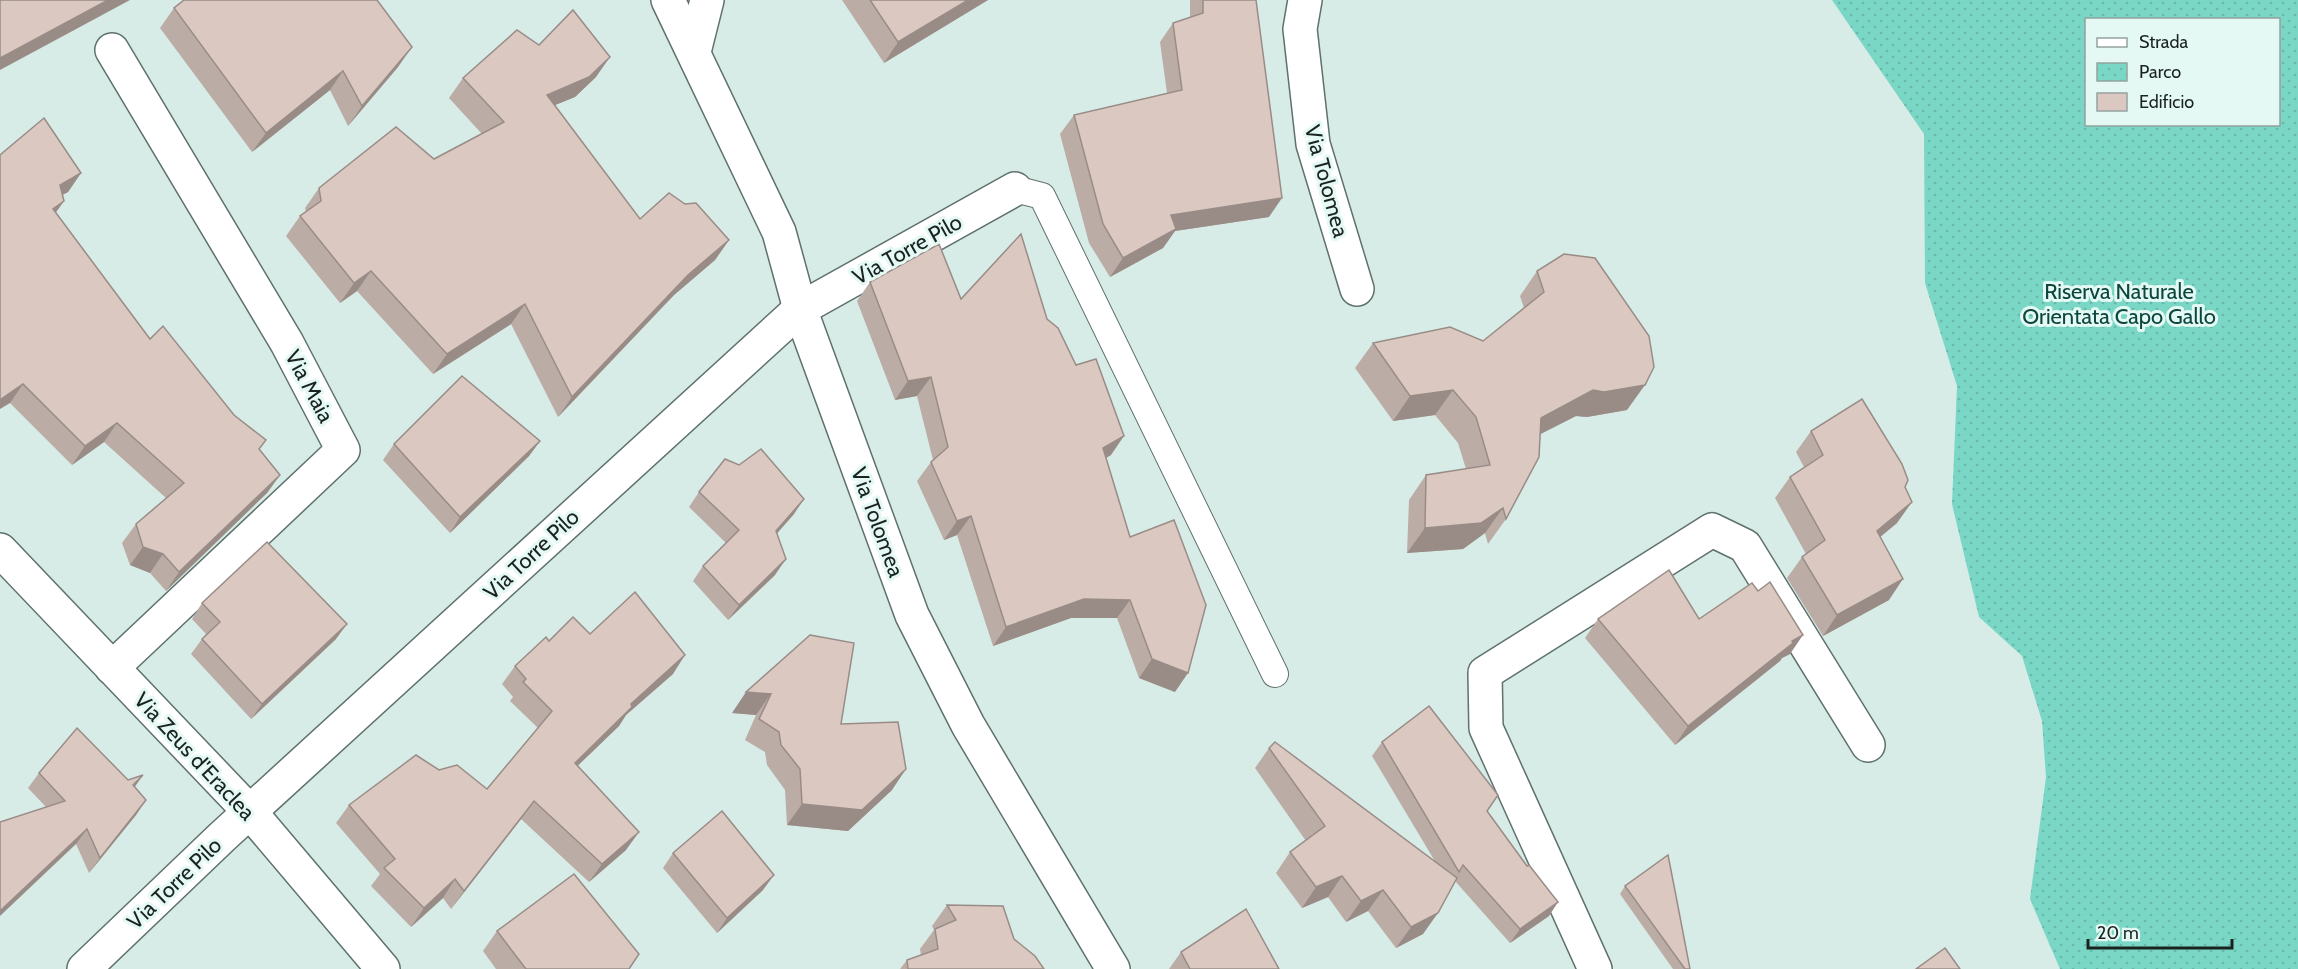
<svg xmlns="http://www.w3.org/2000/svg" width="2298" height="969" viewBox="0 0 2298 969" font-family="Cabin,sans-serif">
<style>
.park{fill:url(#park-dots);fill-rule:evenodd}
.lines{fill:none;stroke-linecap:round;stroke-linejoin:round}
.lane-casing{stroke:#5e716d;stroke-width:28}
.street-casing{stroke:#5e716d;stroke-width:36}
.lane{stroke:#fff;stroke-width:26}
.street{stroke:#fff;stroke-width:33}
.wall{fill:#bcaca6}
.shaded-wall{fill:#998c87}
.building{fill:#dbc8c1;stroke:#998c87;stroke-width:1.5}
.labels{text-anchor:middle;stroke-width:6;stroke-linejoin:round;paint-order:stroke}
.street-label{font-size:22px;fill:#1b2321;stroke:#e4f9f4}
.park-label{font-size:22px;fill:#0c463e;stroke:#e4f9f4}
</style>
<defs>
<pattern id="park-dots" width="8" height="8" patternUnits="userSpaceOnUse" patternTransform="scale(1.5)"><rect width="8" height="8" fill="#7ad7c6"/><path d="M2 2h.1M6 6h.1" fill="none" stroke="#69b8aa" stroke-width="1.8" stroke-linecap="round"/></pattern>
</defs>
<rect width="100%" height="100%" fill="#d7ece7"/>
<path class="park" d="M 1832,0 L 2298,0 L 2298,969 L 2060,969 L 2030,899 L 2046,777 L 2042,721 L 2022,656 L 1979,617 L 1952,504 L 1957,386 L 1925,283 L 1924,134 ZM 2086,20 L 2278,20 L 2278,124 L 2086,124 Z"/>
<g class="lines">
<g class="lane-casing">
<path id="lane" d="M 1015,189 L 1042,196 L 1275,674"/>
</g>
<g class="street-casing">
<g id="street">
<path d="M 668,0 L 779,232 L 800,309 L 912,615 L 968,725 L 1113,969"/>
<path d="M 1305,0 L 1300,29 L 1313,144 L 1357,289"/>
<path d="M 112,50 L 287,343 L 343,450 L 112,668"/>
<path d="M 694,52 L 707,0"/>
<path d="M 0,550 L 250,812 L 383,969"/>
<path d="M 84,969 L 222,837 L 800,309 L 1015,189"/>
<path d="M 1595,969 L 1486,728 L 1485,673 L 1712,530 L 1745,546 L 1868,745"/>
</g>
</g>
<use href="#lane" class="lane"/>
<use href="#street" class="street"/>
</g>
<g class="wall">
<path d="M 842,0 L 988,0 L 884,63 Z"/>
<path d="M 1190,0 L 1256,0 L 1269,217 L 1175,231 L 1163,248 L 1110,277 L 1089,243 L 1060,134 L 1074,115 L 1167,93 L 1160,42 L 1173,23 L 1190,17 Z"/>
<path d="M 174,8 L 398,67 L 348,126 L 330,90 L 252,152 L 160,28 Z"/>
<path d="M 539,45 L 596,77 L 575,97 L 555,105 L 640,219 L 729,240 L 715,260 L 674,295 L 558,417 L 511,324 L 433,374 L 357,291 L 340,303 L 286,236 L 300,216 L 306,212 L 305,208 L 319,188 L 434,159 L 482,134 L 449,98 L 463,78 Z"/>
<path d="M 0,155 L 81,173 L 68,192 L 62,195 L 64,201 L 56,212 L 150,339 L 259,450 L 280,475 L 267,493 L 166,591 L 150,573 L 130,565 L 122,543 L 136,524 L 166,498 L 104,442 L 72,465 L 10,403 Z"/>
<path d="M 1537,271 L 1627,410 L 1587,417 L 1576,416 L 1540,434 L 1506,519 L 1488,544 L 1485,533 L 1463,549 L 1407,553 L 1409,500 L 1426,475 L 1466,469 L 1458,443 L 1435,415 L 1393,421 L 1355,368 L 1373,343 L 1483,341 L 1524,308 L 1520,296 Z"/>
<path d="M 870,282 L 961,299 L 1047,319 L 1111,455 L 1106,458 L 1175,692 L 1139,678 L 1117,618 L 1071,618 L 993,646 L 957,535 L 944,540 L 917,481 L 931,462 L 933,460 L 917,396 L 895,400 L 857,301 Z"/>
<path d="M 1811,431 L 1905,487 L 1897,523 L 1880,537 L 1889,600 L 1823,636 L 1787,578 L 1802,557 L 1806,554 L 1775,498 L 1790,477 L 1804,467 L 1796,452 Z"/>
<path d="M 540,441 L 529,456 L 450,533 L 383,460 L 394,444 Z"/>
<path d="M 699,492 L 794,514 L 777,533 L 775,575 L 728,620 L 693,581 L 703,566 L 726,543 L 689,507 Z"/>
<path d="M 202,603 L 336,639 L 251,719 L 191,654 L 202,639 L 206,634 L 192,619 Z"/>
<path d="M 1598,619 L 1699,619 L 1790,654 L 1782,658 L 1780,661 L 1675,745 L 1585,638 Z"/>
<path d="M 590,634 L 673,674 L 626,715 L 619,726 L 577,766 L 626,850 L 589,882 L 521,819 L 451,909 L 443,898 L 411,927 L 371,886 L 380,874 L 336,823 L 349,805 L 439,770 L 487,789 L 538,728 L 510,701 L 513,697 L 502,684 L 515,666 L 549,641 Z"/>
<path d="M 810,635 L 841,724 L 892,790 L 848,831 L 787,825 L 785,790 L 767,765 L 765,752 L 745,740 L 756,715 L 732,713 Z"/>
<path d="M 1382,742 L 1487,811 L 1549,916 L 1510,943 L 1455,881 L 1423,934 L 1396,948 L 1368,911 L 1346,922 L 1328,897 L 1302,908 L 1276,873 L 1290,852 L 1306,841 L 1255,768 L 1269,748 L 1436,863 L 1372,756 Z"/>
<path d="M 39,773 L 135,787 L 146,800 L 136,815 L 89,873 L 76,844 L 46,807 L 28,788 Z"/>
<path d="M 673,853 L 763,890 L 717,933 L 663,868 Z"/>
<path d="M 1625,886 L 1690,969 L 1673,969 L 1620,894 Z"/>
<path d="M 947,905 L 1014,939 L 1044,969 L 900,969 L 907,960 L 921,955 L 920,949 L 934,930 L 932,926 Z"/>
<path d="M 497,931 L 629,969 L 496,969 L 483,951 Z"/>
<path d="M 1181,952 L 1279,969 L 1169,969 Z"/>
</g>
<g class="shaded-wall">
<path d="M 108,0 L 130,0 L 0,70 L 0,58 Z"/>
<path d="M 968,0 L 988,0 L 884,63 L 898,42 Z"/>
<path d="M 412,47 L 398,67 L 348,126 L 362,106 Z"/>
<path d="M 610,57 L 596,77 L 575,97 L 533,114 L 547,95 Z"/>
<path d="M 343,71 L 330,90 L 252,152 L 266,133 Z"/>
<path d="M 81,173 L 68,192 L 47,203 L 60,185 Z"/>
<path d="M 1282,198 L 1269,217 L 1175,231 L 1163,248 L 1110,277 L 1123,258 L 1171,215 Z"/>
<path d="M 64,201 L 51,219 L 53,209 Z"/>
<path d="M 729,240 L 715,260 L 674,295 L 558,417 L 572,397 L 688,275 Z"/>
<path d="M 371,271 L 357,291 L 340,303 L 354,283 Z"/>
<path d="M 525,304 L 511,324 L 433,374 L 447,354 Z"/>
<path d="M 931,377 L 917,396 L 895,400 L 908,381 Z"/>
<path d="M 23,384 L 10,403 L 0,409 L 0,400 Z"/>
<path d="M 1645,385 L 1627,410 L 1587,417 L 1576,416 L 1523,443 L 1541,418 L 1593,390 Z"/>
<path d="M 1453,390 L 1435,415 L 1393,421 L 1410,396 Z"/>
<path d="M 117,423 L 104,442 L 72,465 L 85,446 Z"/>
<path d="M 1124,436 L 1111,455 L 1090,467 L 1103,448 Z"/>
<path d="M 540,441 L 529,456 L 450,533 L 460,517 Z"/>
<path d="M 280,475 L 267,493 L 166,591 L 179,572 Z"/>
<path d="M 804,499 L 794,514 L 766,546 L 776,531 Z"/>
<path d="M 1912,502 L 1897,523 L 1862,552 L 1877,531 Z"/>
<path d="M 1503,508 L 1485,533 L 1463,549 L 1407,553 L 1425,528 Z"/>
<path d="M 971,516 L 957,535 L 944,540 L 957,521 Z"/>
<path d="M 143,547 L 163,554 L 150,573 L 130,565 Z"/>
<path d="M 786,559 L 775,575 L 728,620 L 739,605 Z"/>
<path d="M 1903,579 L 1889,600 L 1823,636 L 1837,615 Z"/>
<path d="M 1084,599 L 1130,600 L 1117,618 L 1071,618 L 993,646 L 1006,627 Z"/>
<path d="M 347,624 L 336,639 L 251,719 L 262,704 Z"/>
<path d="M 1803,635 L 1790,654 L 1782,658 L 1780,661 L 1675,745 L 1688,726 L 1792,641 Z"/>
<path d="M 685,655 L 673,674 L 626,715 L 619,726 L 562,781 L 575,763 L 631,704 Z"/>
<path d="M 1152,659 L 1188,673 L 1175,692 L 1139,678 Z"/>
<path d="M 746,692 L 771,694 L 756,715 L 732,713 Z"/>
<path d="M 906,769 L 892,790 L 848,831 L 787,825 L 802,804 Z"/>
<path d="M 143,775 L 132,791 L 133,785 Z"/>
<path d="M 146,800 L 136,815 L 89,873 L 100,858 Z"/>
<path d="M 534,801 L 521,819 L 451,909 L 464,891 Z"/>
<path d="M 87,829 L 76,844 L 0,916 L 0,911 Z"/>
<path d="M 639,832 L 626,850 L 589,882 L 602,864 Z"/>
<path d="M 774,875 L 763,890 L 717,933 L 727,918 Z"/>
<path d="M 1342,876 L 1328,897 L 1302,908 L 1316,887 Z"/>
<path d="M 455,879 L 443,898 L 411,927 L 424,908 Z"/>
<path d="M 1383,890 L 1368,911 L 1346,922 L 1361,901 Z"/>
<path d="M 1558,902 L 1549,916 L 1510,943 L 1520,929 Z"/>
<path d="M 1438,913 L 1423,934 L 1396,948 L 1411,927 Z"/>
</g>
<g class="building">
<path d="M 0,0 L 108,0 L 0,58 Z"/>
<path d="M 184,0 L 377,0 L 412,47 L 362,106 L 343,71 L 266,133 L 174,8 Z"/>
<path d="M 870,0 L 968,0 L 898,42 Z"/>
<path d="M 1203,0 L 1256,0 L 1282,198 L 1171,215 L 1176,229 L 1123,258 L 1103,224 L 1074,115 L 1182,90 L 1173,23 L 1203,13 Z"/>
<path d="M 573,10 L 610,57 L 589,77 L 547,95 L 640,219 L 669,193 L 685,204 L 696,203 L 729,240 L 688,275 L 572,397 L 525,304 L 447,354 L 371,271 L 354,283 L 300,216 L 321,201 L 319,188 L 396,127 L 434,159 L 504,122 L 463,78 L 517,30 L 539,45 Z"/>
<path d="M 44,118 L 81,173 L 60,185 L 64,201 L 53,209 L 150,339 L 163,326 L 234,415 L 266,440 L 259,449 L 280,475 L 179,572 L 163,554 L 143,547 L 136,524 L 184,483 L 117,423 L 85,446 L 23,384 L 0,400 L 0,155 Z"/>
<path d="M 1021,234 L 1047,319 L 1058,328 L 1076,365 L 1096,359 L 1124,436 L 1103,448 L 1130,537 L 1174,520 L 1206,605 L 1188,673 L 1152,659 L 1130,600 L 1084,599 L 1006,627 L 971,516 L 957,521 L 931,462 L 948,447 L 931,377 L 908,381 L 870,282 L 939,244 L 961,299 Z"/>
<path d="M 1564,254 L 1595,258 L 1649,336 L 1654,367 L 1645,385 L 1604,392 L 1593,390 L 1541,418 L 1539,457 L 1506,519 L 1503,508 L 1481,523 L 1425,528 L 1426,475 L 1490,465 L 1476,417 L 1453,390 L 1410,396 L 1373,343 L 1450,327 L 1483,341 L 1544,292 L 1537,271 Z"/>
<path d="M 462,376 L 540,441 L 460,517 L 394,444 Z"/>
<path d="M 1862,399 L 1902,464 L 1908,480 L 1905,487 L 1912,502 L 1877,531 L 1903,579 L 1837,615 L 1802,557 L 1825,540 L 1790,477 L 1823,455 L 1811,431 Z"/>
<path d="M 761,449 L 804,499 L 776,531 L 786,559 L 739,605 L 703,566 L 739,530 L 699,492 L 725,459 L 739,465 Z"/>
<path d="M 267,542 L 347,624 L 262,704 L 202,639 L 220,622 L 202,603 Z"/>
<path d="M 1669,570 L 1699,619 L 1752,583 L 1758,591 L 1770,582 L 1803,635 L 1792,641 L 1793,643 L 1688,726 L 1598,619 Z"/>
<path d="M 635,592 L 685,655 L 631,704 L 632,707 L 575,763 L 639,832 L 602,864 L 534,801 L 464,891 L 455,879 L 424,908 L 384,868 L 395,859 L 349,805 L 416,755 L 439,770 L 457,765 L 487,789 L 552,711 L 523,682 L 526,679 L 515,666 L 546,637 L 549,641 L 573,617 L 590,634 Z"/>
<path d="M 810,635 L 854,643 L 841,724 L 898,722 L 906,769 L 862,810 L 802,804 L 800,769 L 781,745 L 779,732 L 759,719 L 771,694 L 746,692 Z"/>
<path d="M 1429,706 L 1498,795 L 1487,811 L 1527,866 L 1529,865 L 1558,902 L 1520,929 L 1463,865 L 1459,872 L 1382,742 Z"/>
<path d="M 77,728 L 128,780 L 143,775 L 133,785 L 146,800 L 100,858 L 87,829 L 0,911 L 0,822 L 65,801 L 39,773 Z"/>
<path d="M 1275,742 L 1457,878 L 1438,913 L 1411,927 L 1383,890 L 1361,901 L 1342,876 L 1316,887 L 1290,852 L 1325,826 L 1269,748 Z"/>
<path d="M 722,811 L 774,875 L 727,918 L 673,853 Z"/>
<path d="M 1668,855 L 1676,896 L 1690,969 L 1685,969 L 1625,886 Z"/>
<path d="M 574,874 L 639,954 L 629,969 L 526,969 L 497,931 Z"/>
<path d="M 947,905 L 1003,906 L 1014,939 L 1035,956 L 1044,969 L 908,969 L 907,960 L 938,949 L 935,929 L 956,920 Z"/>
<path d="M 1246,909 L 1279,969 L 1190,969 L 1181,952 Z"/>
<path d="M 1945,948 L 1960,969 L 1916,969 Z"/>
</g>
<g class="labels">
<g class="street-label">
<text transform="translate(1327 181) rotate(75)" y="8">Via Tolomea</text>
<text transform="translate(907 249) rotate(-29)" y="8">Via Torre Pilo</text>
<text transform="translate(310 386) rotate(62)" y="8">Via Maia</text>
<text transform="translate(878 522) rotate(70)" y="8">Via Tolomea</text>
<text transform="translate(531 554) rotate(-43)" y="8">Via Torre Pilo</text>
<text transform="translate(195 756) rotate(47)" y="8">Via Zeus d'Eraclea</text>
<text transform="translate(174 883) rotate(-44)" y="8">Via Torre Pilo</text>
</g>
<g class="park-label">
<text x="2119" y="299">Riserva Naturale<tspan x="2119" dy="25">Orientata Capo Gallo</tspan></text>
</g>
</g>
<rect x="2085" y="18" width="195" height="108" fill="#e4f9f4" stroke="#94a3a0" stroke-width="1.5"/>
<rect x="2097" y="38" width="30" height="9" fill="#ffffff" stroke="#94a3a0" stroke-width="1.5"/>
<text x="2139" y="48" font-size="18" fill="#1b2321">Strada</text>
<rect x="2097" y="63" width="30" height="18" fill="url(#park-dots)" stroke="#94a3a0" stroke-width="1.5"/>
<text x="2139" y="78" font-size="18" fill="#1b2321">Parco</text>
<rect x="2097" y="93" width="30" height="18" fill="#dbc8c1" stroke="#94a3a0" stroke-width="1.5"/>
<text x="2139" y="108" font-size="18" fill="#1b2321">Edificio</text>
<path d="M2088 939v9h144v-9" fill="none" stroke="#1b2321" stroke-width="3"/>
<text x="2097" y="939" font-size="18" fill="#1b2321" stroke="#e4f9f4" stroke-width="4.5" paint-order="stroke">20 m</text>
</svg>
